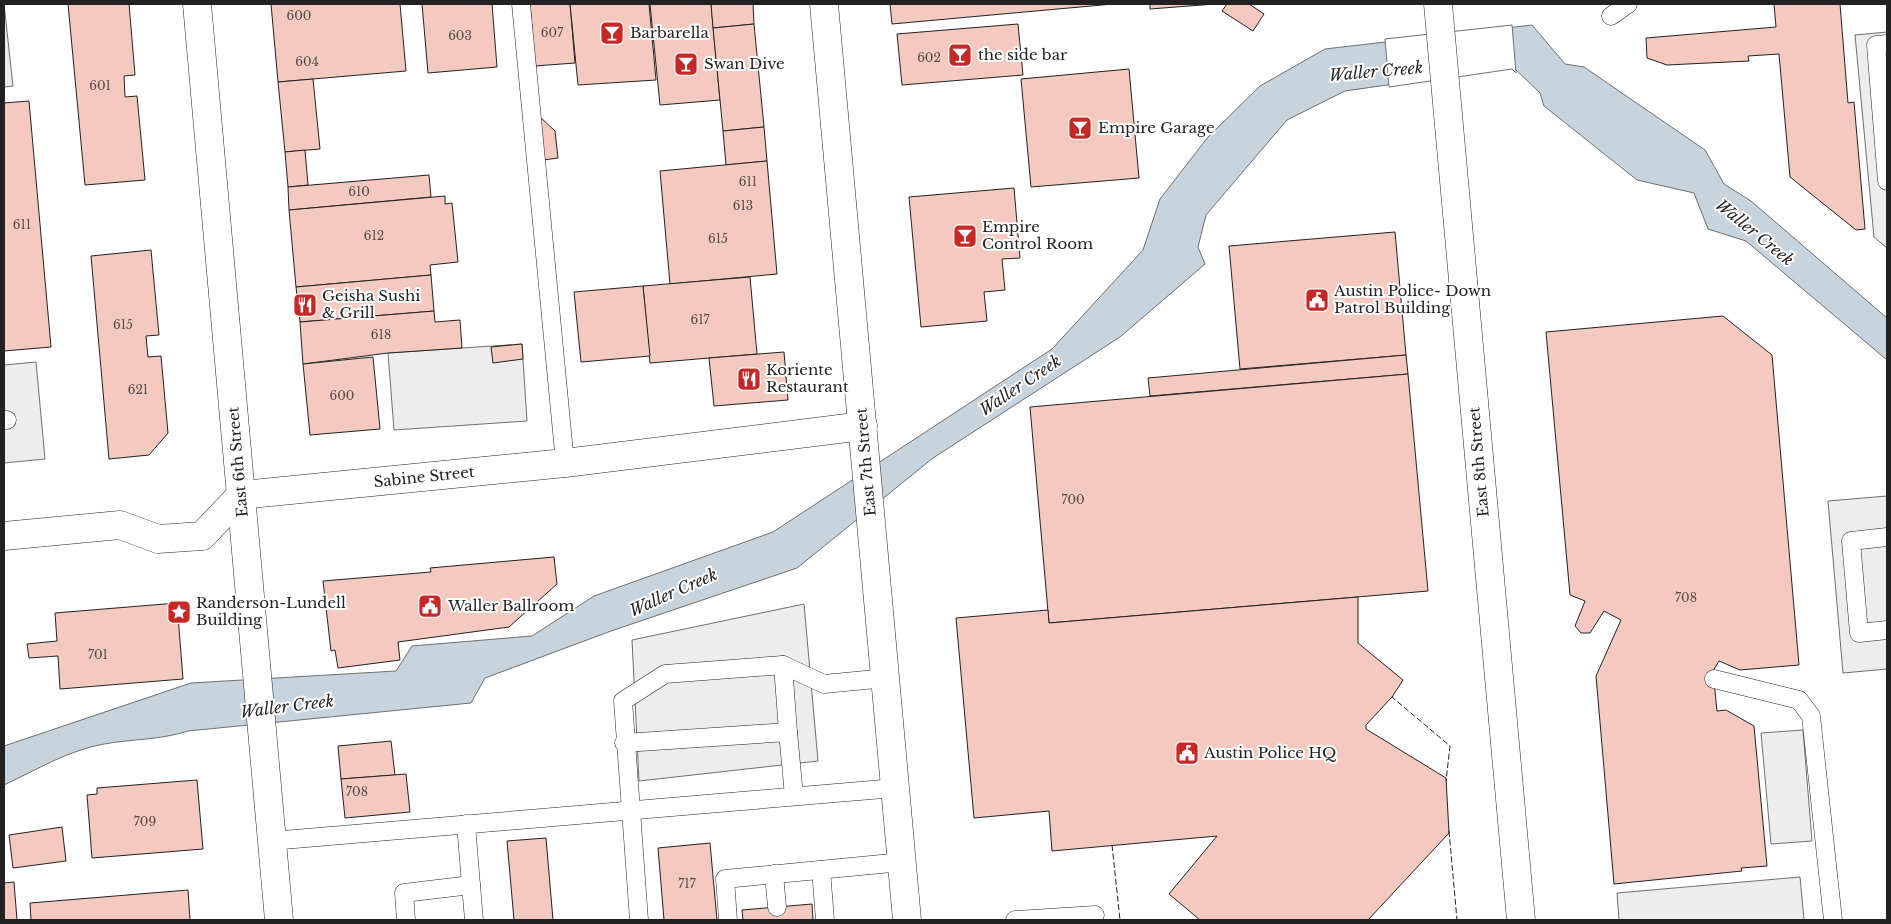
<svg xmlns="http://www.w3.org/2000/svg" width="1891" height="924" viewBox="0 0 1891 924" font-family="'Libre Baskerville',serif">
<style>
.parking{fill:#ededed;stroke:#6f6f6f}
.water{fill:#c7d3dd;stroke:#6f6f6f}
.pier{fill:#fff;stroke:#6f6f6f}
.building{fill:#f3c9c0;stroke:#222}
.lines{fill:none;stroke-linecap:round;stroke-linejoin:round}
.service-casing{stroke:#222;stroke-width:19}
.minor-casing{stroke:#222;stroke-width:29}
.secondary-casing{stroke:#222;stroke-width:29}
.service{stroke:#fff;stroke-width:18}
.minor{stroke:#fff;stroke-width:28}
.secondary{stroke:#fff;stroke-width:28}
.fence{stroke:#222;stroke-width:1;stroke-dasharray:6 2.5;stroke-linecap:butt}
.labels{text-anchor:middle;stroke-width:4;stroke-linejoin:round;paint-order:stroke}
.number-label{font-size:12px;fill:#564c4a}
.poi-label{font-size:15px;fill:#222;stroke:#fff;text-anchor:start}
.street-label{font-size:15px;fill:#222;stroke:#fff}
.water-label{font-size:16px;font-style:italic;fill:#222;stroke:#fff}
</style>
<rect width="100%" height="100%" fill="#fff"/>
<g class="parking">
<path d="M 4,4 L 13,86 L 4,87 Z"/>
<path d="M 1887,32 L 1887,248 L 1874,237 L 1855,35 Z"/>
<path d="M 522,344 L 527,421 L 394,430 L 388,353 Z"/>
<path d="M 36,362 L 45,459 L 4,463 L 4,365 Z"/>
<path d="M 1887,496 L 1887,669 L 1843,673 L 1828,501 Z"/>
<path d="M 804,604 L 818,761 L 639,781 L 632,640 Z"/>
<path d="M 1803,730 L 1812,841 L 1771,844 L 1761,733 Z"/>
<path d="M 1800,877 L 1804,920 L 1619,920 L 1617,893 Z"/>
</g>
<path class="water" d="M 1532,25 L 1565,64 L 1584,67 L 1705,150 L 1724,184 L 1751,201 L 1887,318 L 1887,360 L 1746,241 L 1708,229 L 1694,193 L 1637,180 L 1544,106 L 1540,93 L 1513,67 L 1345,91 L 1287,120 L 1206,215 L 1198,247 L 1205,264 L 1120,337 L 933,458 L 797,568 L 611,631 L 485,678 L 471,703 L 188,731 C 160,740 132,739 104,744 C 69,750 36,770 4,785 L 4,746 L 191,683 L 396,671 L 412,646 L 532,636 L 594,596 L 773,532 L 1052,349 L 1143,250 L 1160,199 L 1208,137 L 1260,86 L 1325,49 Z"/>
<path class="pier" d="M 1512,25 L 1516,73 L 1512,69 L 1389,87 L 1385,39 Z"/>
<g class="building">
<path d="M 68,4 L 129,4 L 135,75 L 124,76 L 125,97 L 137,96 L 145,180 L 85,185 Z"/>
<path d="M 271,4 L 400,4 L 406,71 L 278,82 Z"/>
<path d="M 422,4 L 492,4 L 497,67 L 428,73 Z"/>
<path d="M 530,4 L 570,4 L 575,63 L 535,66 Z"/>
<path d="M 570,4 L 649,4 L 656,80 L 578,85 Z"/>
<path d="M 650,4 L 711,4 L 720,100 L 660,105 Z"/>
<path d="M 711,4 L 753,4 L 754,24 L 713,28 Z"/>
<path d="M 890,4 L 1113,4 L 892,24 Z"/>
<path d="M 1150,4 L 1215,4 L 1150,9 Z"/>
<path d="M 1227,4 L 1249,4 L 1264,14 L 1253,31 L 1222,11 Z"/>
<path d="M 1774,4 L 1840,4 L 1848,103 L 1854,102 L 1865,229 L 1856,230 L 1790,177 L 1779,54 L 1748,56 L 1749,61 L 1667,65 L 1647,58 L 1646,38 L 1776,27 Z"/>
<path d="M 754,24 L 764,127 L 723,131 L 713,28 Z"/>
<path d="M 1018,24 L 1023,75 L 902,85 L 897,34 Z"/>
<path d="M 1129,69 L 1139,178 L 1031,187 L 1021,79 Z"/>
<path d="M 313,79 L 320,149 L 285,152 L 278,82 Z"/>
<path d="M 29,101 L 51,347 L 4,351 L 4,103 Z"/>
<path d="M 539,116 L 555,131 L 558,158 L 543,160 Z"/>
<path d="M 764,127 L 767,161 L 726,165 L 723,131 Z"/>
<path d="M 305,150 L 308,185 L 288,187 L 285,152 Z"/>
<path d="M 767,161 L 777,274 L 670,284 L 660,171 Z"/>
<path d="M 429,175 L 431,197 L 289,210 L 288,187 Z"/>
<path d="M 1014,188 L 1020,258 L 1002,259 L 1005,290 L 984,292 L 987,321 L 921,327 L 909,197 Z"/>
<path d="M 445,196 L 445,204 L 452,203 L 458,262 L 430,265 L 431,275 L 296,287 L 289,210 Z"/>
<path d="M 1395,232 L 1406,355 L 1240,369 L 1229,246 Z"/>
<path d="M 151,250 L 159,335 L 146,336 L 148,357 L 161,356 L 168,433 L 149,455 L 109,459 L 91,256 Z"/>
<path d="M 431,275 L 434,311 L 300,322 L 296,287 Z"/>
<path d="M 750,277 L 757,354 L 650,363 L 643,286 Z"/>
<path d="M 643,286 L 650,356 L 581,362 L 574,292 Z"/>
<path d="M 434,311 L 435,322 L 460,320 L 462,348 L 388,353 L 303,364 L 300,322 Z"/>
<path d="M 1723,316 L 1772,355 L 1799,665 L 1740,670 L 1719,661 L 1713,671 L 1717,711 L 1726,710 L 1754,726 L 1767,866 L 1741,868 L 1742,871 L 1614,884 L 1596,676 L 1621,620 L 1604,611 L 1590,633 L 1581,633 L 1575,626 L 1585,601 L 1570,595 L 1546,332 Z"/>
<path d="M 522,344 L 523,359 L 493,363 L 491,347 Z"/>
<path d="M 784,352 L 788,400 L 714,406 L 709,358 Z"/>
<path d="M 1406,355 L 1408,374 L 1150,396 L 1148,378 Z"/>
<path d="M 373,357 L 380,429 L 310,435 L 303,364 Z"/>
<path d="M 1408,374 L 1428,591 L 1049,623 L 1030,407 Z"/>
<path d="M 554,557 L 557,584 L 509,627 L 398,642 L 400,660 L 338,668 L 335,650 L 331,651 L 323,581 L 431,572 L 430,568 Z"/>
<path d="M 1358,597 L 1358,643 L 1403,680 L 1392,697 L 1366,725 L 1366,729 L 1446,778 L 1449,833 L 1368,920 L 1200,920 L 1169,894 L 1217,836 L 1052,851 L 1049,811 L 974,818 L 956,618 L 1048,610 L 1049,623 Z"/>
<path d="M 177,603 L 183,679 L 60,689 L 58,656 L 29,658 L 27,644 L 57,641 L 55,613 Z"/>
<path d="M 391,741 L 395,775 L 341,779 L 338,746 Z"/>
<path d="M 406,774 L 410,812 L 345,818 L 341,779 Z"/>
<path d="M 197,780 L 203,849 L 92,858 L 87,795 L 97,794 L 97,788 Z"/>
<path d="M 62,827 L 66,861 L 13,868 L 9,835 Z"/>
<path d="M 546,838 L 553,920 L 514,920 L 507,841 Z"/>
<path d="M 710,843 L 717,920 L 664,920 L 658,848 Z"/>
<path d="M 14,882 L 17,920 L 4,920 L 4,883 Z"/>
<path d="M 188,890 L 190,920 L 31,920 L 30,903 Z"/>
<path d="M 812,904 L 813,920 L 743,920 L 742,910 Z"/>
</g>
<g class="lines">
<g class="service-casing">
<g id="service">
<path d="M 521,4 L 565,463"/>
<path d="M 1611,16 L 1628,4"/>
<path d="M 1887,44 L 1876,45 L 1887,181"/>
<path d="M 4,420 L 7,420"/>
<path d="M 1887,537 L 1851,541 L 1859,633 L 1887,630"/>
<path d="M 1714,679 L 1799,700 L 1811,716 L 1833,920"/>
<path d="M 788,732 L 794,796"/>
<path d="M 624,743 L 788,732 L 783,665"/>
<path d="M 466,824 L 471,885"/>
<path d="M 271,841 L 895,788"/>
<path d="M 821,870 L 825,920"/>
<path d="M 774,874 L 777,907"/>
<path d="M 406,920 L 404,893 L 471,885 L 474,920"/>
<path d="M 639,920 L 623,701 L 665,674 L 783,665 L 824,684 L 886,678"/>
<path d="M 728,920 L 725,879 L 902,862"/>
<path d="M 1015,920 L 1095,915"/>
</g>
</g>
<g class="minor-casing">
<path id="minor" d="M 4,536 L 120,525 L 158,539 L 202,536 L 241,495 L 565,463 L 863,426"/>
</g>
<g class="secondary-casing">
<g id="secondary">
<path d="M 197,4 L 279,920"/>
<path d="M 824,4 L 907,920"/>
<path d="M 1438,4 L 1521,920"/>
</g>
</g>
<use href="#service" class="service"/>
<use href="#minor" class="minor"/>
<use href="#secondary" class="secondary"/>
<g class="fence">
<path d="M 1393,696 L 1392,697 L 1450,746 L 1446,781"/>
<path d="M 1449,831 L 1457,920"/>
<path d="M 1112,845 L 1120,920"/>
</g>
</g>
<defs>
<g id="bar-square" transform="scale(1.25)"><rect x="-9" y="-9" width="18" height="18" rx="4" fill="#c62828" stroke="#fff"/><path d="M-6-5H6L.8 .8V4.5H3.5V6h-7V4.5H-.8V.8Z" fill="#fff"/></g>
<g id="civic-square" transform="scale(1.25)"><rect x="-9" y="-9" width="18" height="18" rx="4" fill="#c62828" stroke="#fff"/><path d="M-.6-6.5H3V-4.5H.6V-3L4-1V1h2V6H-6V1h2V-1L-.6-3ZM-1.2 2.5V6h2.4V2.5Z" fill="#fff"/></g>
<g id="restaurant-square" transform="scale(1.25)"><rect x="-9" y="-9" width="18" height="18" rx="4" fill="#c62828" stroke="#fff"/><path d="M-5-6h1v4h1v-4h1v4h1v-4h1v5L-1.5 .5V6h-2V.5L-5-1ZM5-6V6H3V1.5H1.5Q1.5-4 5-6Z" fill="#fff"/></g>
<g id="sight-square" transform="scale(1.25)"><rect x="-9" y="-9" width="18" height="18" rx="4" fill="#c62828" stroke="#fff"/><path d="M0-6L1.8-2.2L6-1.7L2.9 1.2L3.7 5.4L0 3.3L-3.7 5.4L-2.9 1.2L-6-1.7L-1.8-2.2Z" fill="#fff"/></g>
</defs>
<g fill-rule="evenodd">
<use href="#bar-square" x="612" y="33"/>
<use href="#bar-square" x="960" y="55"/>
<use href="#bar-square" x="686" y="64"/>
<use href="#bar-square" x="1080" y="128"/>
<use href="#bar-square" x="965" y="236"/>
<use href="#civic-square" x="1317" y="300"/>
<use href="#restaurant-square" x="305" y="305"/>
<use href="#restaurant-square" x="749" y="379"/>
<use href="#civic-square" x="430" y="606"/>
<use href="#sight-square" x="179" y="612"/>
<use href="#civic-square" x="1187" y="753"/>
</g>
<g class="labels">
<g class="number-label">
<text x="299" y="20">600</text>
<text x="552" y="37">607</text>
<text x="460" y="40">603</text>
<text x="929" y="62">602</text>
<text x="307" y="66">604</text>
<text x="100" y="90">601</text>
<text x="748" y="186">611</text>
<text x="359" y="196">610</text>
<text x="743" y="210">613</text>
<text x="22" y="229">611</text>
<text x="374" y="240">612</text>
<text x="718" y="243">615</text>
<text x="700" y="324">617</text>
<text x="123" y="329">615</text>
<text x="381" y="339">618</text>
<text x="138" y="394">621</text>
<text x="342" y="400">600</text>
<text x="1073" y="504">700</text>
<text x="1686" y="602">708</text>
<text x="98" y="659">701</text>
<text x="357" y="796">708</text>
<text x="145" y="826">709</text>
<text x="687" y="888">717</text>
</g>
<g class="poi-label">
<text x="630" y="38">Barbarella</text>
<text x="978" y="60">the side bar</text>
<text x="704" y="69">Swan Dive</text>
<text x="1098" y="133">Empire Garage</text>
<text x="982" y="232">Empire<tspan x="982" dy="17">Control Room</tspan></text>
<text x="1334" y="296">Austin Police- Down<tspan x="1334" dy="17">Patrol Building</tspan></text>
<text x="322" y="301">Geisha Sushi<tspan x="322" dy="17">&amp; Grill</tspan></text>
<text x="766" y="375">Koriente<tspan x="766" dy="17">Restaurant</tspan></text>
<text x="196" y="608">Randerson-Lundell<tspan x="196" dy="17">Building</tspan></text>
<text x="448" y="611">Waller Ballroom</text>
<text x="1204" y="758">Austin Police HQ</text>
</g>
<g class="street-label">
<text transform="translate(238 462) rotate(-95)" y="5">East 6th Street</text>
<text transform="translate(866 462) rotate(-95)" y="5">East 7th Street</text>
<text transform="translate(1479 462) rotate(-95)" y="5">East 8th Street</text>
<text transform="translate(424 477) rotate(-6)" y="5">Sabine Street</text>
</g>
<g class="water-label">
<text transform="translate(1376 71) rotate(-5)" y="6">Waller Creek</text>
<text transform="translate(1755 232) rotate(39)" y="6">Waller Creek</text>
<text transform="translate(1020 385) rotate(-34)" y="6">Waller Creek</text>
<text transform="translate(673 592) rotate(-24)" y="6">Waller Creek</text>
<text transform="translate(287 706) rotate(-7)" y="6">Waller Creek</text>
</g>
</g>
<rect width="1891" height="924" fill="none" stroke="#222222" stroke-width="10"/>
</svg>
